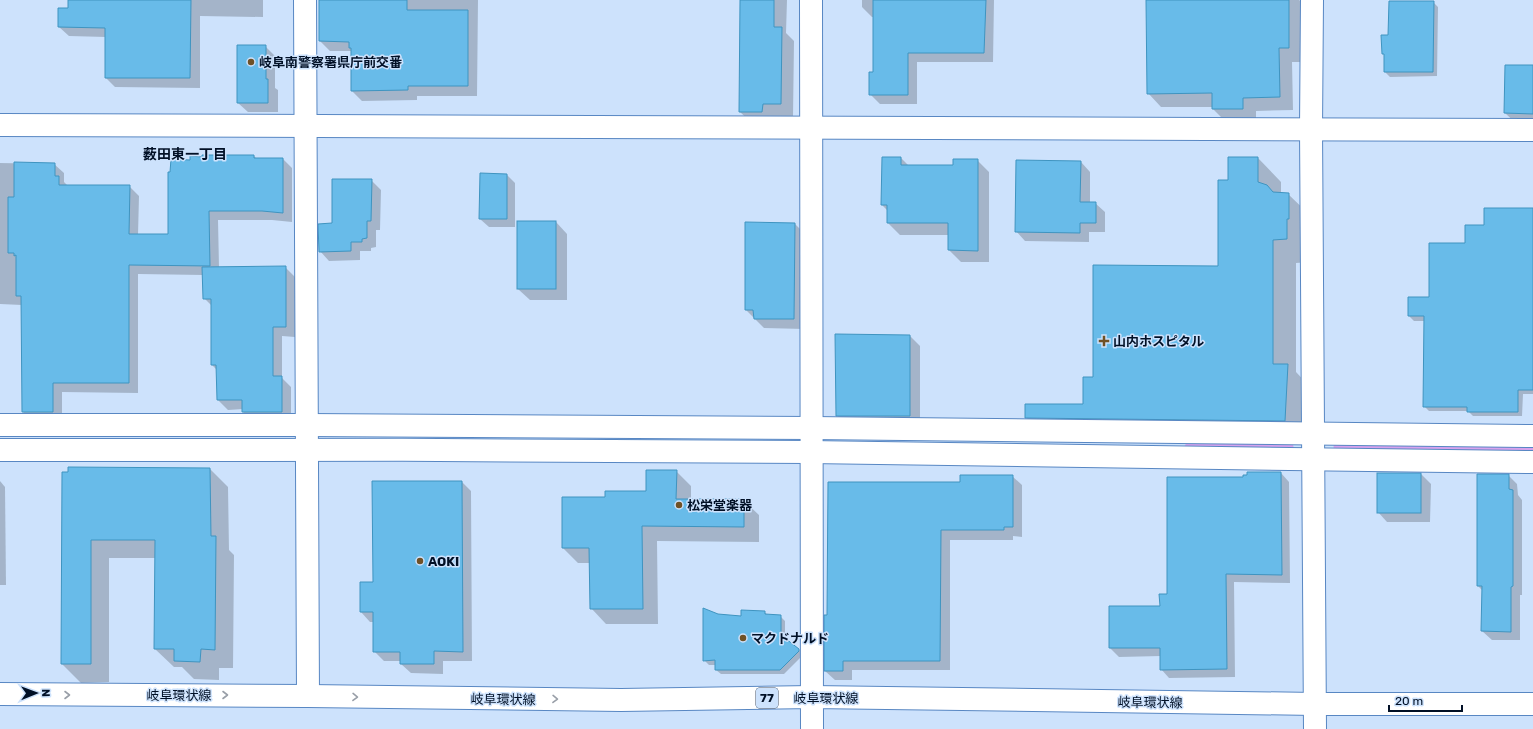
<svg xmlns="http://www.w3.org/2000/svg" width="1533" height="729" viewBox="0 0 1533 729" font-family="Rubik,'Noto Sans JP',sans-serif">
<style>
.shadow{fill:#0003}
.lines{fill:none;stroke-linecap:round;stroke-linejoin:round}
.stream{stroke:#d6a2ee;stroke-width:7}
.building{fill:#68bbe9;stroke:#3f94c0}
.minor-casing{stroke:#5887c3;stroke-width:24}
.major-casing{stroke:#5887c3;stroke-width:24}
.minor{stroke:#fff;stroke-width:22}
.major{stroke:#fff;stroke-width:22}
.oneway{stroke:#999fa8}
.poi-dot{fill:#6f5126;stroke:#cde2fc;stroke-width:1.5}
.labels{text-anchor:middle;stroke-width:3;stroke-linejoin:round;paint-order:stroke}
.shield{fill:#cde2fc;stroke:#3e4f66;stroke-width:1}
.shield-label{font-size:12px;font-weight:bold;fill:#011026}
.poi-label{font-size:13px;font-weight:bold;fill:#011026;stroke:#cde2fc;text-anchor:start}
.street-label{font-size:13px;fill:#011026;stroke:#cde2fc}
.neighbourhood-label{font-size:14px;font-weight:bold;fill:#011026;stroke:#cde2fc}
</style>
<rect width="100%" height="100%" fill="#cde2fc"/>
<g class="shadow">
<path d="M 69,0 L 263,0 L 263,17 L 200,16 L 200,88 L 115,87 L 106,78 L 106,37 L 69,36 L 59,27 L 69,9 Z"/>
<path d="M 320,0 L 478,0 L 477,96 L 417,96 L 417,100 L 362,101 L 352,91 L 352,51 L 330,51 L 320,41 Z"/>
<path d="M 741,0 L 787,0 L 786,33 L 794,41 L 793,117 L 775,117 L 753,124 L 740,112 Z"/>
<path d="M 862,0 L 994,0 L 993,62 L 917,62 L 917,104 L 880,104 L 870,94 L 874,73 L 874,17 L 872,17 L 862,7 Z"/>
<path d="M 1148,0 L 1299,0 L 1303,3 L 1303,62 L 1292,62 L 1293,110 L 1256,111 L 1256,123 L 1226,122 L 1213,109 L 1213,107 L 1161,107 L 1148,93 Z"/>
<path d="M 1433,2 L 1438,7 L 1437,76 L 1390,77 L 1385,72 L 1385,56 L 1383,53 L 1389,36 Z"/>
<path d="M 265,46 L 275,56 L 275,88 L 278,90 L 278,112 L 248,112 L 238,103 Z"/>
<path d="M 1533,66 L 1533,131 L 1524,131 L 1505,113 Z"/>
<path d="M 254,156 L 257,159 L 283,159 L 292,168 L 292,222 L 272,220 L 218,220 L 219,267 L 285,267 L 295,277 L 295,337 L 282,336 L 282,378 L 291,387 L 291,422 L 252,422 L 243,412 L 243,409 L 228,410 L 218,400 L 217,370 L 212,365 L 212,306 L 204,298 L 203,275 L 138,274 L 138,393 L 62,392 L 62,422 L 33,422 L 23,412 L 22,305 L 0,304 L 0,163 L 54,164 L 64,173 L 64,182 L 68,186 L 129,186 L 139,196 L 138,235 L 169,235 L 191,161 Z"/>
<path d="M 901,158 L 909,166 L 954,166 L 977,160 L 989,172 L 989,262 L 961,262 L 949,250 L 949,235 L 900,235 L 888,223 L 888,211 L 882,205 Z"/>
<path d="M 1258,158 L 1281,182 L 1281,193 L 1288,194 L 1312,217 L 1310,262 L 1296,263 L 1296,372 L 1311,388 L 1308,444 L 1049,441 L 1026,417 L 1084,405 L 1094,378 L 1219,267 L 1229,181 Z"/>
<path d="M 1081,162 L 1090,172 L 1090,203 L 1095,203 L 1105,212 L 1105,232 L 1089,232 L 1089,242 L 1025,241 L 1016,231 Z"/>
<path d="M 507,175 L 515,183 L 515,227 L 489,227 L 480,219 Z"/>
<path d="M 371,180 L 381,190 L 380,230 L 376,230 L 376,247 L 371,248 L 371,251 L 360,251 L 360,260 L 329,261 L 320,251 L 333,224 Z"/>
<path d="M 1533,209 L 1533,394 L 1523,394 L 1522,416 L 1473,416 L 1468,411 L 1429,411 L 1424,406 L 1425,321 L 1414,321 L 1409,316 L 1430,298 L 1466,244 L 1485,226 Z"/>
<path d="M 556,222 L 567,234 L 567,300 L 530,300 L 518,289 Z"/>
<path d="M 795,224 L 804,233 L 804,329 L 764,328 L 746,310 Z"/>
<path d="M 910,336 L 920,346 L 920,425 L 846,425 L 837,415 Z"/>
<path d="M 69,468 L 210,469 L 228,487 L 229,550 L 234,555 L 233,668 L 219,668 L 219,680 L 194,679 L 182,667 L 174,667 L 155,649 L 156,558 L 109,558 L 109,682 L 81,683 L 62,664 L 63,473 L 69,473 Z"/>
<path d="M 676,471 L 691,486 L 691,500 L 743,500 L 759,515 L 759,542 L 657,541 L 658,624 L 606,624 L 591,608 L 590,563 L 578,563 L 563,548 L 606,498 L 647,492 Z"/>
<path d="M 1281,473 L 1289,482 L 1290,583 L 1234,582 L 1235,677 L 1169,678 L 1161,669 L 1161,656 L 1119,657 L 1110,648 L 1110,607 L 1161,607 L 1244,478 Z"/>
<path d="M 1421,474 L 1431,484 L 1430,522 L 1387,522 L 1378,512 Z"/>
<path d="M 1478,475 L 1508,475 L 1517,484 L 1518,495 L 1522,500 L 1522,595 L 1520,595 L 1520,640 L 1492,640 L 1482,631 L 1483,591 L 1478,586 Z"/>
<path d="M 1012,476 L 1022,485 L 1022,537 L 1013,536 L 1013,540 L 950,540 L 950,670 L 852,670 L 852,680 L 835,680 L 825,671 L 828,616 L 961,483 Z"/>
<path d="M 0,481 L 5,487 L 6,585 L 0,585 Z"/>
<path d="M 462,482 L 471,491 L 472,661 L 443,661 L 443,674 L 411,673 L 401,664 L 401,661 L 384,661 L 374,651 L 374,622 L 370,622 L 361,612 L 374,583 Z"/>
<path d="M 764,612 L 768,615 L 780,616 L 785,621 L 785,639 L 804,654 L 784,674 L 721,674 L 716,670 L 716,665 L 709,665 L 704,660 L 717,615 L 742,617 Z"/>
</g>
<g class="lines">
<g class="stream">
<path d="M 1188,447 L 1290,447"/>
<path d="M 1337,447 L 1533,448"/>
</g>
</g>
<g class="building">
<path d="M 68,0 L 191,0 L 190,78 L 105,78 L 105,28 L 58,27 L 58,8 L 68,8 Z"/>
<path d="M 319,0 L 407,0 L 407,10 L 468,10 L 468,86 L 408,86 L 408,90 L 351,91 L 351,48 L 349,48 L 349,42 L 319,41 Z"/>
<path d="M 740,0 L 774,0 L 774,27 L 782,27 L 781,104 L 763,104 L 762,112 L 739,112 Z"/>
<path d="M 873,0 L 986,0 L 984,53 L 908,53 L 908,95 L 869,95 L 869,72 L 873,72 Z"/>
<path d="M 1146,0 L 1289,0 L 1289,48 L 1279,48 L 1280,97 L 1243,98 L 1243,109 L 1212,109 L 1212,93 L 1147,94 Z"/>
<path d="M 1389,1 L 1434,1 L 1433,72 L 1384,72 L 1384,54 L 1382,54 L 1381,35 L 1388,35 Z"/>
<path d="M 237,45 L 266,45 L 266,79 L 268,79 L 268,103 L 237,103 Z"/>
<path d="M 1505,65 L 1533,65 L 1533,114 L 1504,113 Z"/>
<path d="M 202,155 L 254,155 L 254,158 L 283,158 L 283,213 L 262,211 L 209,211 L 210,266 L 129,265 L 129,383 L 53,383 L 53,412 L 22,412 L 21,296 L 16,296 L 16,255 L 14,256 L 14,253 L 8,253 L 8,197 L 14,197 L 14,162 L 55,163 L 55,176 L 59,176 L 59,185 L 130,185 L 129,234 L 168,234 L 168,172 L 170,172 L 171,159 L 190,160 L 190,156 L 202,157 Z"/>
<path d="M 882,157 L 901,157 L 901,165 L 953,165 L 953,159 L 978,159 L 978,251 L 948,250 L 948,223 L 887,223 L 887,205 L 881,205 Z"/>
<path d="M 1228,157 L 1258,157 L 1258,182 L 1267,185 L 1273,192 L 1289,193 L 1289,219 L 1287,219 L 1287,239 L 1273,240 L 1273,364 L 1288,364 L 1285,421 L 1025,418 L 1025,404 L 1083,404 L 1083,377 L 1093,377 L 1093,265 L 1218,266 L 1218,180 L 1228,180 Z"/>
<path d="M 1016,160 L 1081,161 L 1080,202 L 1096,202 L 1096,223 L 1080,223 L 1080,233 L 1015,232 Z"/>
<path d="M 480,173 L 507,174 L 507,219 L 479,219 Z"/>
<path d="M 332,179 L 372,179 L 371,221 L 367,221 L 367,238 L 362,239 L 362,242 L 351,242 L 351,251 L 319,252 L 318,224 L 332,223 Z"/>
<path d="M 1484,208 L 1533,208 L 1533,390 L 1518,390 L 1518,412 L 1467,412 L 1467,407 L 1423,407 L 1424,316 L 1408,316 L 1408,297 L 1429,297 L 1429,243 L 1465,243 L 1465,225 L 1484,225 Z"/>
<rect x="517" y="221" width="39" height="68"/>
<path d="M 745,222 L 795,223 L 794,319 L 754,319 L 753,310 L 745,310 Z"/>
<path d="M 286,266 L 286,327 L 273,327 L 273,376 L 282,376 L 282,412 L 242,412 L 242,400 L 217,400 L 216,365 L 211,365 L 211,299 L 203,299 L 202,267 Z"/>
<path d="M 835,334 L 910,335 L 910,416 L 836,416 Z"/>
<path d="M 68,467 L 210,468 L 211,536 L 216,536 L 215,650 L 201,649 L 200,662 L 174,661 L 174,649 L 154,649 L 155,540 L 91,540 L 91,664 L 61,664 L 62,472 L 68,472 Z"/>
<path d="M 646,470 L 677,470 L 676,499 L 744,499 L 744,527 L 642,526 L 643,609 L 590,609 L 589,548 L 562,548 L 562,497 L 605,497 L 605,491 L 646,491 Z"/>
<path d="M 1247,472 L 1281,472 L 1282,575 L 1226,574 L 1227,669 L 1160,670 L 1160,648 L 1109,648 L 1109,606 L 1160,606 L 1159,594 L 1167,594 L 1167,477 L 1243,477 L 1243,475 L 1247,475 Z"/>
<rect x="1377" y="473" width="44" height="40"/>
<path d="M 1477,474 L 1509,474 L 1509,489 L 1513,490 L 1513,586 L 1511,587 L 1511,632 L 1481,631 L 1482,586 L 1477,586 Z"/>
<path d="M 960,475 L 1013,475 L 1013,527 L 1004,527 L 1004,530 L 941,530 L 940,661 L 843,661 L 843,671 L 824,671 L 824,615 L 827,615 L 828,482 L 960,482 Z"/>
<path d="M 372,481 L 462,481 L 463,652 L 434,651 L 434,664 L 400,664 L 400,652 L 373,652 L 373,612 L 360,612 L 360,582 L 373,582 Z"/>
<path d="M 703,608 L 718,614 L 741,616 L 741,610 L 765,611 L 765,614 L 781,615 L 781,635 L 799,649 L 799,651 L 780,670 L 715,670 L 715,660 L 703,661 Z"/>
</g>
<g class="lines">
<g class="minor-casing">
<g id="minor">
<path d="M 305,0 L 308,696"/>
<path d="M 811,0 L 812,729"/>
<path d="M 1312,0 L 1311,129 L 1315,729"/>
<path d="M 0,125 L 1533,130"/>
<path d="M 0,425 L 307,425 L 812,428 L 1533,436"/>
<path d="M 0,450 C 270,449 539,450 809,452 C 1050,455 1292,460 1533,462"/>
</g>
</g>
<g class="major-casing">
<path id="major" d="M 0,694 L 308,696 L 621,700 L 812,697 L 1315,704 L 1533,704"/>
</g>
<use href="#minor" class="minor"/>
<use href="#major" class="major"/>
</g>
<defs><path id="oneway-chevron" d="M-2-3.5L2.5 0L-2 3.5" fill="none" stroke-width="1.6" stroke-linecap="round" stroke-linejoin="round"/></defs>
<g class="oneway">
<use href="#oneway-chevron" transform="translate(67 695)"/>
<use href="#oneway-chevron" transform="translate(225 695)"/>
<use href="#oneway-chevron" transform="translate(355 697) rotate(1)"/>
<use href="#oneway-chevron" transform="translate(555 699) rotate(1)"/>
</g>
<g class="poi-dot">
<circle cx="251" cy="62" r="4"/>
<path d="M1102 335h4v4h4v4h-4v4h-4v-4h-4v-4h4z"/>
<circle cx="679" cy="505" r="4"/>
<circle cx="420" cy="561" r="4"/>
<circle cx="743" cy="638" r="4"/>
</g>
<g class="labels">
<rect class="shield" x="756" y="688" width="22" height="20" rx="3"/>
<g class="shield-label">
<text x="767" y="702">77</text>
</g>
<g class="poi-label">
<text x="259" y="67">岐阜南警察署県庁前交番</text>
<text x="1113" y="346">山内ホスピタル</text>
<text x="687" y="510">松栄堂楽器</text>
<text x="428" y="566">AOKI</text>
<text x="751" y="643">マクドナルド</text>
</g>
<g class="street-label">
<text x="179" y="700">岐阜環状線</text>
<text x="826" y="703">岐阜環状線</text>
<text transform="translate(503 699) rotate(1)" y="5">岐阜環状線</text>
<text transform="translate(1150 702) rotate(1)" y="5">岐阜環状線</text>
</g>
<g class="neighbourhood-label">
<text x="185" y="159">薮田東一丁目</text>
</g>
</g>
<g transform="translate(36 693) rotate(89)" stroke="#cde2fc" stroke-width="3" paint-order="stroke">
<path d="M0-3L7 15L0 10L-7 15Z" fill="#011026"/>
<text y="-6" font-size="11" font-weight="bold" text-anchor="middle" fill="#011026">N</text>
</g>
<path d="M1389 705v6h73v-6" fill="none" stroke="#011026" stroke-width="2"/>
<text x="1395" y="705" font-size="12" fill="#011026" stroke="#cde2fc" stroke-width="3" paint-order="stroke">20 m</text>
</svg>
